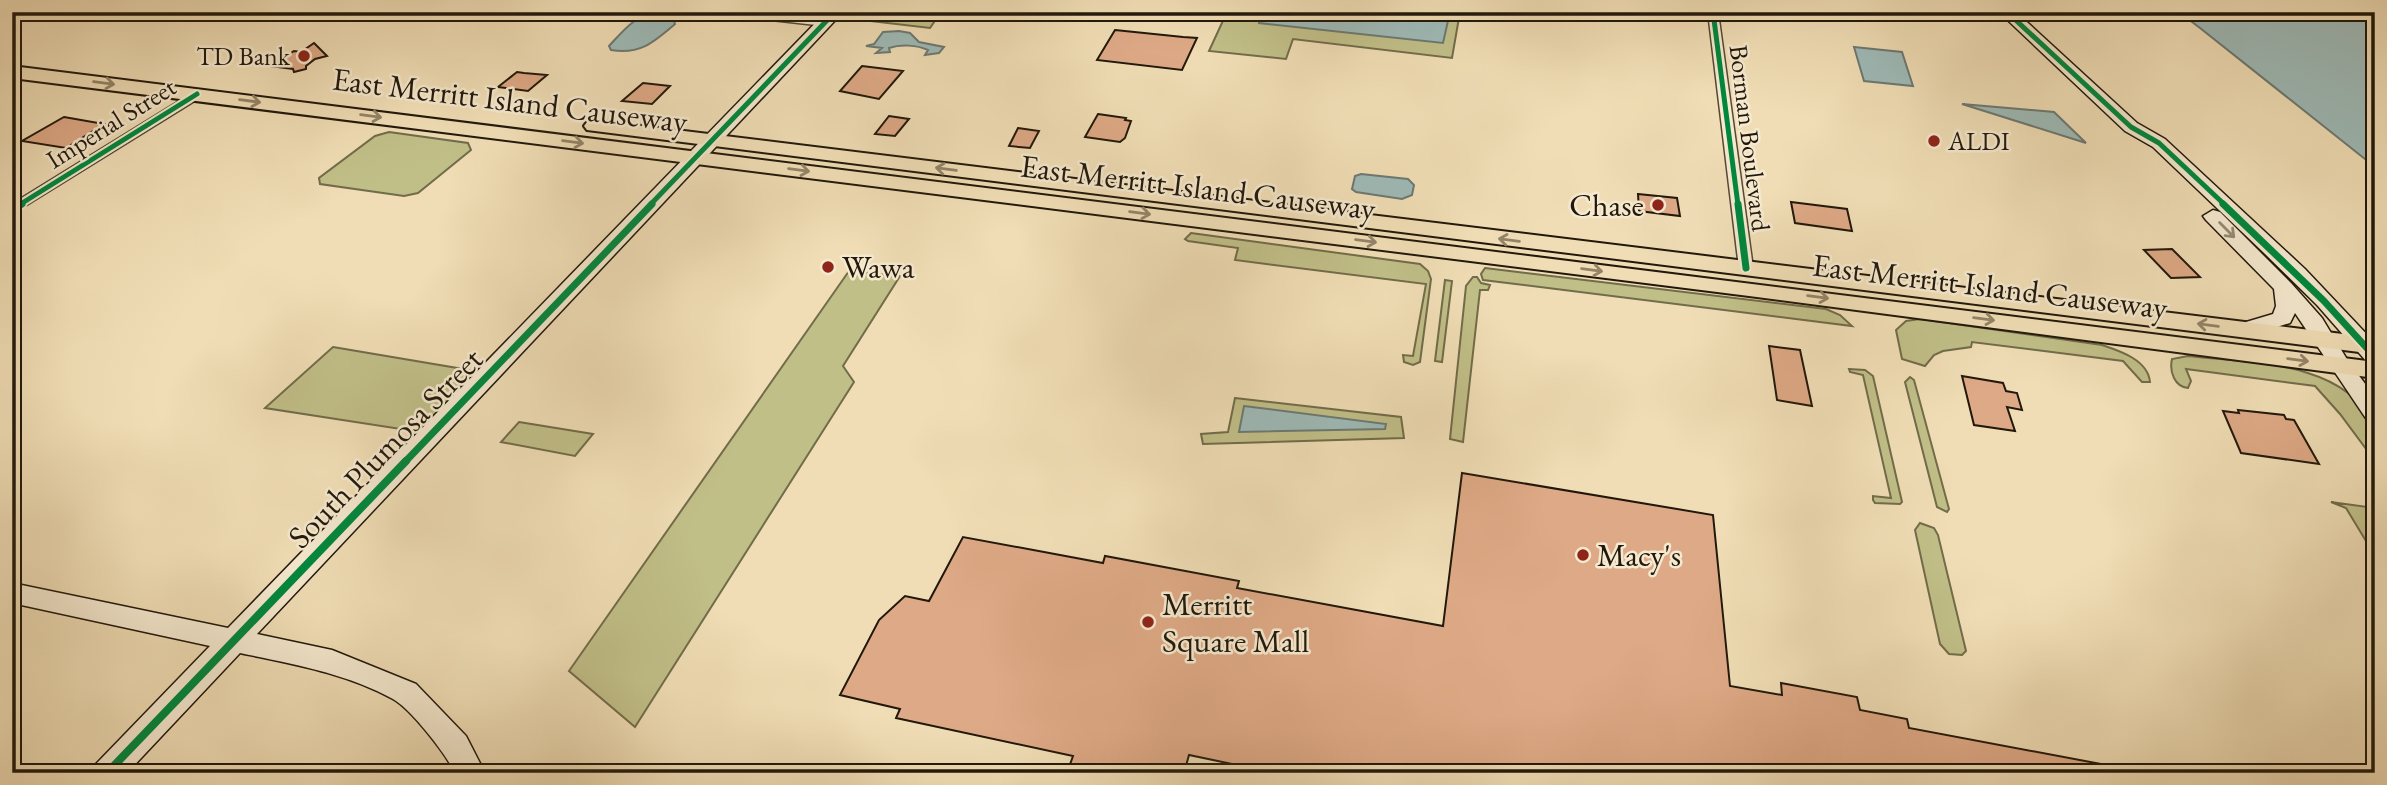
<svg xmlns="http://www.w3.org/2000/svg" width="2387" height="785" viewBox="0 0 2387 785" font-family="'EB Garamond',serif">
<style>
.green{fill:#c1bf88;stroke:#716c4a;stroke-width:2}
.water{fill:#9ebab7;stroke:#6c7972;stroke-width:2}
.building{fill:#dea986;stroke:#21180b;stroke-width:2}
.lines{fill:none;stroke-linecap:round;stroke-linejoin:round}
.street-casing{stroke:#554936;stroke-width:3}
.secondary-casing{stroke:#21180b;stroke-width:3}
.primary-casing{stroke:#21180b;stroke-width:4}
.street{fill:#f5e9cf;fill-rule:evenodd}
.secondary{fill:#f5e9cf;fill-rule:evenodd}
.primary{fill:#f0ddb5;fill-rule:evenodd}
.cycleway-far2-casing{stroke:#f5e9cf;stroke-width:9}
.cycleway-far1-casing{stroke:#f5e9cf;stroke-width:11}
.cycleway-casing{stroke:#f5e9cf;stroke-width:12}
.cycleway-far2{stroke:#00873e;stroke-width:5}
.cycleway-far1{stroke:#00873e;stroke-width:7}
.cycleway{stroke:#00873e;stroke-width:8}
.oneway{stroke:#938468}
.oneway2{stroke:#968b77}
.poi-dot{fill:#8f2418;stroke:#f5e9cf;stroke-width:2.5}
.labels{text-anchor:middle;stroke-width:5;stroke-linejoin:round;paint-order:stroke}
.far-poi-label{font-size:26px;fill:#21180b;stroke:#f5e9cf;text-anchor:end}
.far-street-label{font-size:26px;fill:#21180b;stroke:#f5e9cf}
.street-label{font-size:32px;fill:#21180b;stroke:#f5e9cf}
.poi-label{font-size:32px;fill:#21180b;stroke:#f5e9cf;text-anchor:start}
</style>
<rect width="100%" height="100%" fill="#f0ddb5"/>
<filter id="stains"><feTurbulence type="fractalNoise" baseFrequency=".00286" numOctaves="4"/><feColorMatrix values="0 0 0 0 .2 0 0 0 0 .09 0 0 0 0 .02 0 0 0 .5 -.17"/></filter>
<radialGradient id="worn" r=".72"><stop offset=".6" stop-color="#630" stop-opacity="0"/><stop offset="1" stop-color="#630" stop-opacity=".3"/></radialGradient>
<g class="green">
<path d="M 841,12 L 941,12 L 930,28 L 836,17 Z"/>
<path d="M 1227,12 L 1460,12 L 1452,58 L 1293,39 L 1286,59 L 1209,51 Z"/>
<path d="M 389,132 L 468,143 L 471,150 L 418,193 L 404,196 L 320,184 L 319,178 L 375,136 Z"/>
<path d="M 1191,233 L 1420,264 L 1428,271 L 1431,279 L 1420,362 L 1413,365 L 1404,362 L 1403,355 L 1413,356 L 1426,284 L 1235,260 L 1238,248 L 1188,241 L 1185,239 Z"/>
<path d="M 1485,268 L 1826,309 L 1840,315 L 1852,326 L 1483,280 L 1481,274 Z"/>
<path d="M 849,271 L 900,276 L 843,366 L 854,382 L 635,727 L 569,671 Z"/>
<path d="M 1473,277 L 1477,277 L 1481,283 L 1490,285 L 1488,290 L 1480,290 L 1463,442 L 1450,439 L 1466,286 Z"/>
<path d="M 1445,280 L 1452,281 L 1442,362 L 1435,361 Z"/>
<path d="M 1920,319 L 2102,345 C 2120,351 2148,360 2150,382 L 2142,382 L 2123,361 L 1972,342 L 1971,347 L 1943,351 L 1934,355 L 1925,366 L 1902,359 L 1896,330 L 1906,321 Z"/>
<path d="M 333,347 L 475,371 L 420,432 L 265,408 Z"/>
<path d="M 2188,356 C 2248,363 2342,360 2373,423 C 2378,432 2375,450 2375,461 L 2340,414 L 2315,386 L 2186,369 L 2191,381 L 2188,388 C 2175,387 2169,372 2172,359 Z"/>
<path d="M 1849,369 L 1865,370 L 1873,376 L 1902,502 L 1900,504 L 1875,503 L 1873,500 L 1873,496 L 1891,498 L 1863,375 L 1850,372 Z"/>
<path d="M 1910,377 L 1914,380 L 1949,509 L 1947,512 L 1937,507 L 1905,382 Z"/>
<path d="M 1235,398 L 1401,417 L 1404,438 L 1203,444 L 1201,434 L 1228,432 Z"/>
<path d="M 519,422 L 593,434 L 575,456 L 501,442 Z"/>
<path d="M 2331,502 L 2375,508 L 2375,512 L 2368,512 L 2375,521 L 2375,556 L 2346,508 Z"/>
<path d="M 1920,523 L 1934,528 L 1938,535 L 1966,651 L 1962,655 L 1949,654 L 1940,644 L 1915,530 Z"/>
</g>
<g class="water">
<path d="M 658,12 L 672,15 L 675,24 C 654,42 640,55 611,50 L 609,46 C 623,31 637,13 658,12 Z"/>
<path d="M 1261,12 L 1450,12 L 1443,43 L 1259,23 Z"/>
<path d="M 2179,12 L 2375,12 L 2375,167 L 2200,28 Z"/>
<path d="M 899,31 L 910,33 L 919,42 L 944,47 L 939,53 L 925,55 L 928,50 C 917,45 901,44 889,48 L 890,52 L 876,53 L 882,48 L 866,46 L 874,44 L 883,32 Z"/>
<path d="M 1854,47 L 1902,52 L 1913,86 L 1864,81 Z"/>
<path d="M 1962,104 L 2054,112 L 2086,143 Z"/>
<path d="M 1361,174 L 1408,179 L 1414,185 L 1412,195 L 1402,199 L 1356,192 L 1352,189 L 1355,176 Z"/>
<path d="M 1244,406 L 1386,424 L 1385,429 L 1239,432 Z"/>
</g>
<g class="building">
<path d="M 1115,30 L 1183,37 L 1197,38 L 1182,70 L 1097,60 Z"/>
<path d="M 314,43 L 327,56 L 315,59 L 306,66 L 306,69 L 294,72 L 293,69 L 271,66 L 294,51 L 301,52 Z"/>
<path d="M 862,66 L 903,71 L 879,99 L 840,91 Z"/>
<path d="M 517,72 L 524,73 L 547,75 L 528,91 L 498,87 Z"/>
<path d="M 643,83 L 670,86 L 652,104 L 622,101 Z"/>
<path d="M 1098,114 L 1126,118 L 1125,120 L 1131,121 L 1125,138 L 1120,142 L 1085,137 Z"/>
<path d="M 889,116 L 909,119 L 895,136 L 875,134 Z"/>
<path d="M 64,117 L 104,124 L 66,148 L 22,141 Z"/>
<path d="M 1018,128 L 1039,131 L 1030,148 L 1009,146 Z"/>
<path d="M 1638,194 L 1677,198 L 1680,216 L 1639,211 Z"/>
<path d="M 1791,202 L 1847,209 L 1852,231 L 1795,223 Z"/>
<path d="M 2172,249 L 2200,277 L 2171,278 L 2144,250 Z"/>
<path d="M 1769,346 L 1800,350 L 1812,406 L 1777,400 Z"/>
<path d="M 1962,376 L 2003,383 L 2006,391 L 2017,393 L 2022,410 L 2007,407 L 2015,431 L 1974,425 Z"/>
<path d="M 2238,410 L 2284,415 L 2286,419 L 2294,420 L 2319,464 L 2241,453 L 2223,411 L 2239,413 Z"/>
<path d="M 1462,473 L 1713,515 L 1730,686 L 1782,695 L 1781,683 L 1857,697 L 1860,710 L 1907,719 L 1909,728 L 2117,767 L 2116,773 L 1275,773 L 1189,755 L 1184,773 L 1067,773 L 1073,756 L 896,718 L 900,709 L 840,695 L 879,620 L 905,596 L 929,601 L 963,537 L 1103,563 L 1105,556 L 1239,581 L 1237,588 L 1443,626 Z"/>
</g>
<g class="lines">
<g class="street-casing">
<g id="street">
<path d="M 721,12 L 757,12 L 825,20 L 830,23 L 825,26 L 726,15 Z"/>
<path d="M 1708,12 L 1718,12 L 1753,268 L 1746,272 L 1739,268 Z"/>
<path d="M 197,90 L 201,91 L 201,97 L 12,214 L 12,204 Z"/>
</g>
</g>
<g class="secondary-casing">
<g id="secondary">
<path d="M 826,12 L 843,12 L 257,634 L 332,650 L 416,684 L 466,736 L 485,773 L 455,773 C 446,754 411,709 393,699 C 346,673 292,664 240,653 L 127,773 L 92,773 L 96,764 L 210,646 L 12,603 L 12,583 L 228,628 Z"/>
<path d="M 1999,12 L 2016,12 L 2137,123 L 2165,139 L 2305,269 L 2375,343 L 2375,364 L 2367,362 L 2317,305 L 2263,252 L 2153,147 L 2125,131 Z"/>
<path d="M 2213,210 L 2220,212 L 2291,283 L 2322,318 L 2348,361 L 2375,397 L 2375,422 L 2367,420 L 2295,313 L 2290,323 L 2244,337 L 2236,335 L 2233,330 L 2236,325 L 2273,314 L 2276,306 L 2274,289 L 2206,220 L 2203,216 Z"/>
</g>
</g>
<g class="primary-casing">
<g id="primary">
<path d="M 12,66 L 2375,362 L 2375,378 L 1749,296 L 12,78 Z"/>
<path d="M 594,120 L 2375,338 L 2375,354 L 587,130 L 584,126 L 587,122 Z"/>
</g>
</g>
<use href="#street" class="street"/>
<use href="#secondary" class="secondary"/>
<use href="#primary" class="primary"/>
<g class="cycleway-far2-casing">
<g id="cycleway-far2">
<path d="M 1713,12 L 1738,205"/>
<path d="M 2007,12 L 2131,127 L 2159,143 L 2225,205"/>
<path d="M 19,205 L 197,94"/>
<path d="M 650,205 L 835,12"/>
</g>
</g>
<g class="cycleway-far1-casing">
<g id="cycleway-far1">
<path d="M 1738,204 L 1746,268"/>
<path d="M 2223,204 L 2324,301 L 2375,357"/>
<path d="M 12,210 L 22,204"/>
<path d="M 404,463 L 652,204"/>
</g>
</g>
<g class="cycleway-casing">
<path id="cycleway" d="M 107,773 L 406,461"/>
</g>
<use href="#cycleway-far2" class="cycleway-far2"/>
<use href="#cycleway-far1" class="cycleway-far1"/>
<use href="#cycleway" class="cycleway"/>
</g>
<defs><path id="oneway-shaft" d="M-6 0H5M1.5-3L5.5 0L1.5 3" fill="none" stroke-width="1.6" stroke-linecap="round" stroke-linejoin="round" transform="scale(1.75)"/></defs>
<g class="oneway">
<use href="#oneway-shaft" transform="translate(104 83) rotate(7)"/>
<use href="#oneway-shaft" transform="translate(250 101) rotate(7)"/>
<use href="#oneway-shaft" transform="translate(371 116) rotate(7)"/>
<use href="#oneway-shaft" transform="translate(573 142) rotate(7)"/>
<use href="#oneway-shaft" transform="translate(946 169) rotate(-173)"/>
<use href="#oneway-shaft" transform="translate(799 170) rotate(7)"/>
<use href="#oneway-shaft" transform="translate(1140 213) rotate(7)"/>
<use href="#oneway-shaft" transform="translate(1509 240) rotate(-173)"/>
<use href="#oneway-shaft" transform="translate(1366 241) rotate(7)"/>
<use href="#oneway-shaft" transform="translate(1592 270) rotate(7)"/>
<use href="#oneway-shaft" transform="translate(1818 297) rotate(7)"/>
<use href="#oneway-shaft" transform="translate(1984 319) rotate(7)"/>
<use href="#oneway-shaft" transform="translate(2208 325) rotate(-173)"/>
<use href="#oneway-shaft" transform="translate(2298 360) rotate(8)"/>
</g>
<use class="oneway2" href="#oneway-shaft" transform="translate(2227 230) rotate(45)"/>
<g class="poi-dot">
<circle cx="304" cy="56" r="7"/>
<circle cx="1934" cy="141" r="7"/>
<circle cx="1658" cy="205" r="7"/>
<circle cx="828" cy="267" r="7"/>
<circle cx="1583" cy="555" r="7"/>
<circle cx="1148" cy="622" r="7"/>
</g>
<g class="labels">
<g class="far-poi-label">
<text x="290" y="65">TD Bank</text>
<text x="1948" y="150" text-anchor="start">ALDI</text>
</g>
<g class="far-street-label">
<text transform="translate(111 123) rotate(-32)" y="9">Imperial Street</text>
<text transform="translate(1750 138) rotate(83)" y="9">Borman Boulevard</text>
</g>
<g class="street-label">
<text transform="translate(510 100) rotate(7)" y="11">East Merritt Island Causeway</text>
<text transform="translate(1198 187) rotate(7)" y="11">East Merritt Island Causeway</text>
<text transform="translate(1990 286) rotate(7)" y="11">East Merritt Island Causeway</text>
<text transform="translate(385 448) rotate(-46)" y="11">South Plumosa Street</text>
</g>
<g class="poi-label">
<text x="1644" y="216" text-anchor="end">Chase</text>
<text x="842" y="278">Wawa</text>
<text x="1597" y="566">Macy's</text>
<text x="1162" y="615">Merritt<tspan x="1162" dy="37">Square Mall</tspan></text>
</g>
</g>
<rect width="2387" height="785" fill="none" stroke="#f0ddb5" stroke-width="42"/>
<rect x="14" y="14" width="2359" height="757" fill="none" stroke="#21180b" stroke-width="3.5"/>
<rect x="21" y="21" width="2345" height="743" fill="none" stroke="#21180b" stroke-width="2"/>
<rect width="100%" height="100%" filter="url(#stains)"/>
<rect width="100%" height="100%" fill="url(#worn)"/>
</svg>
